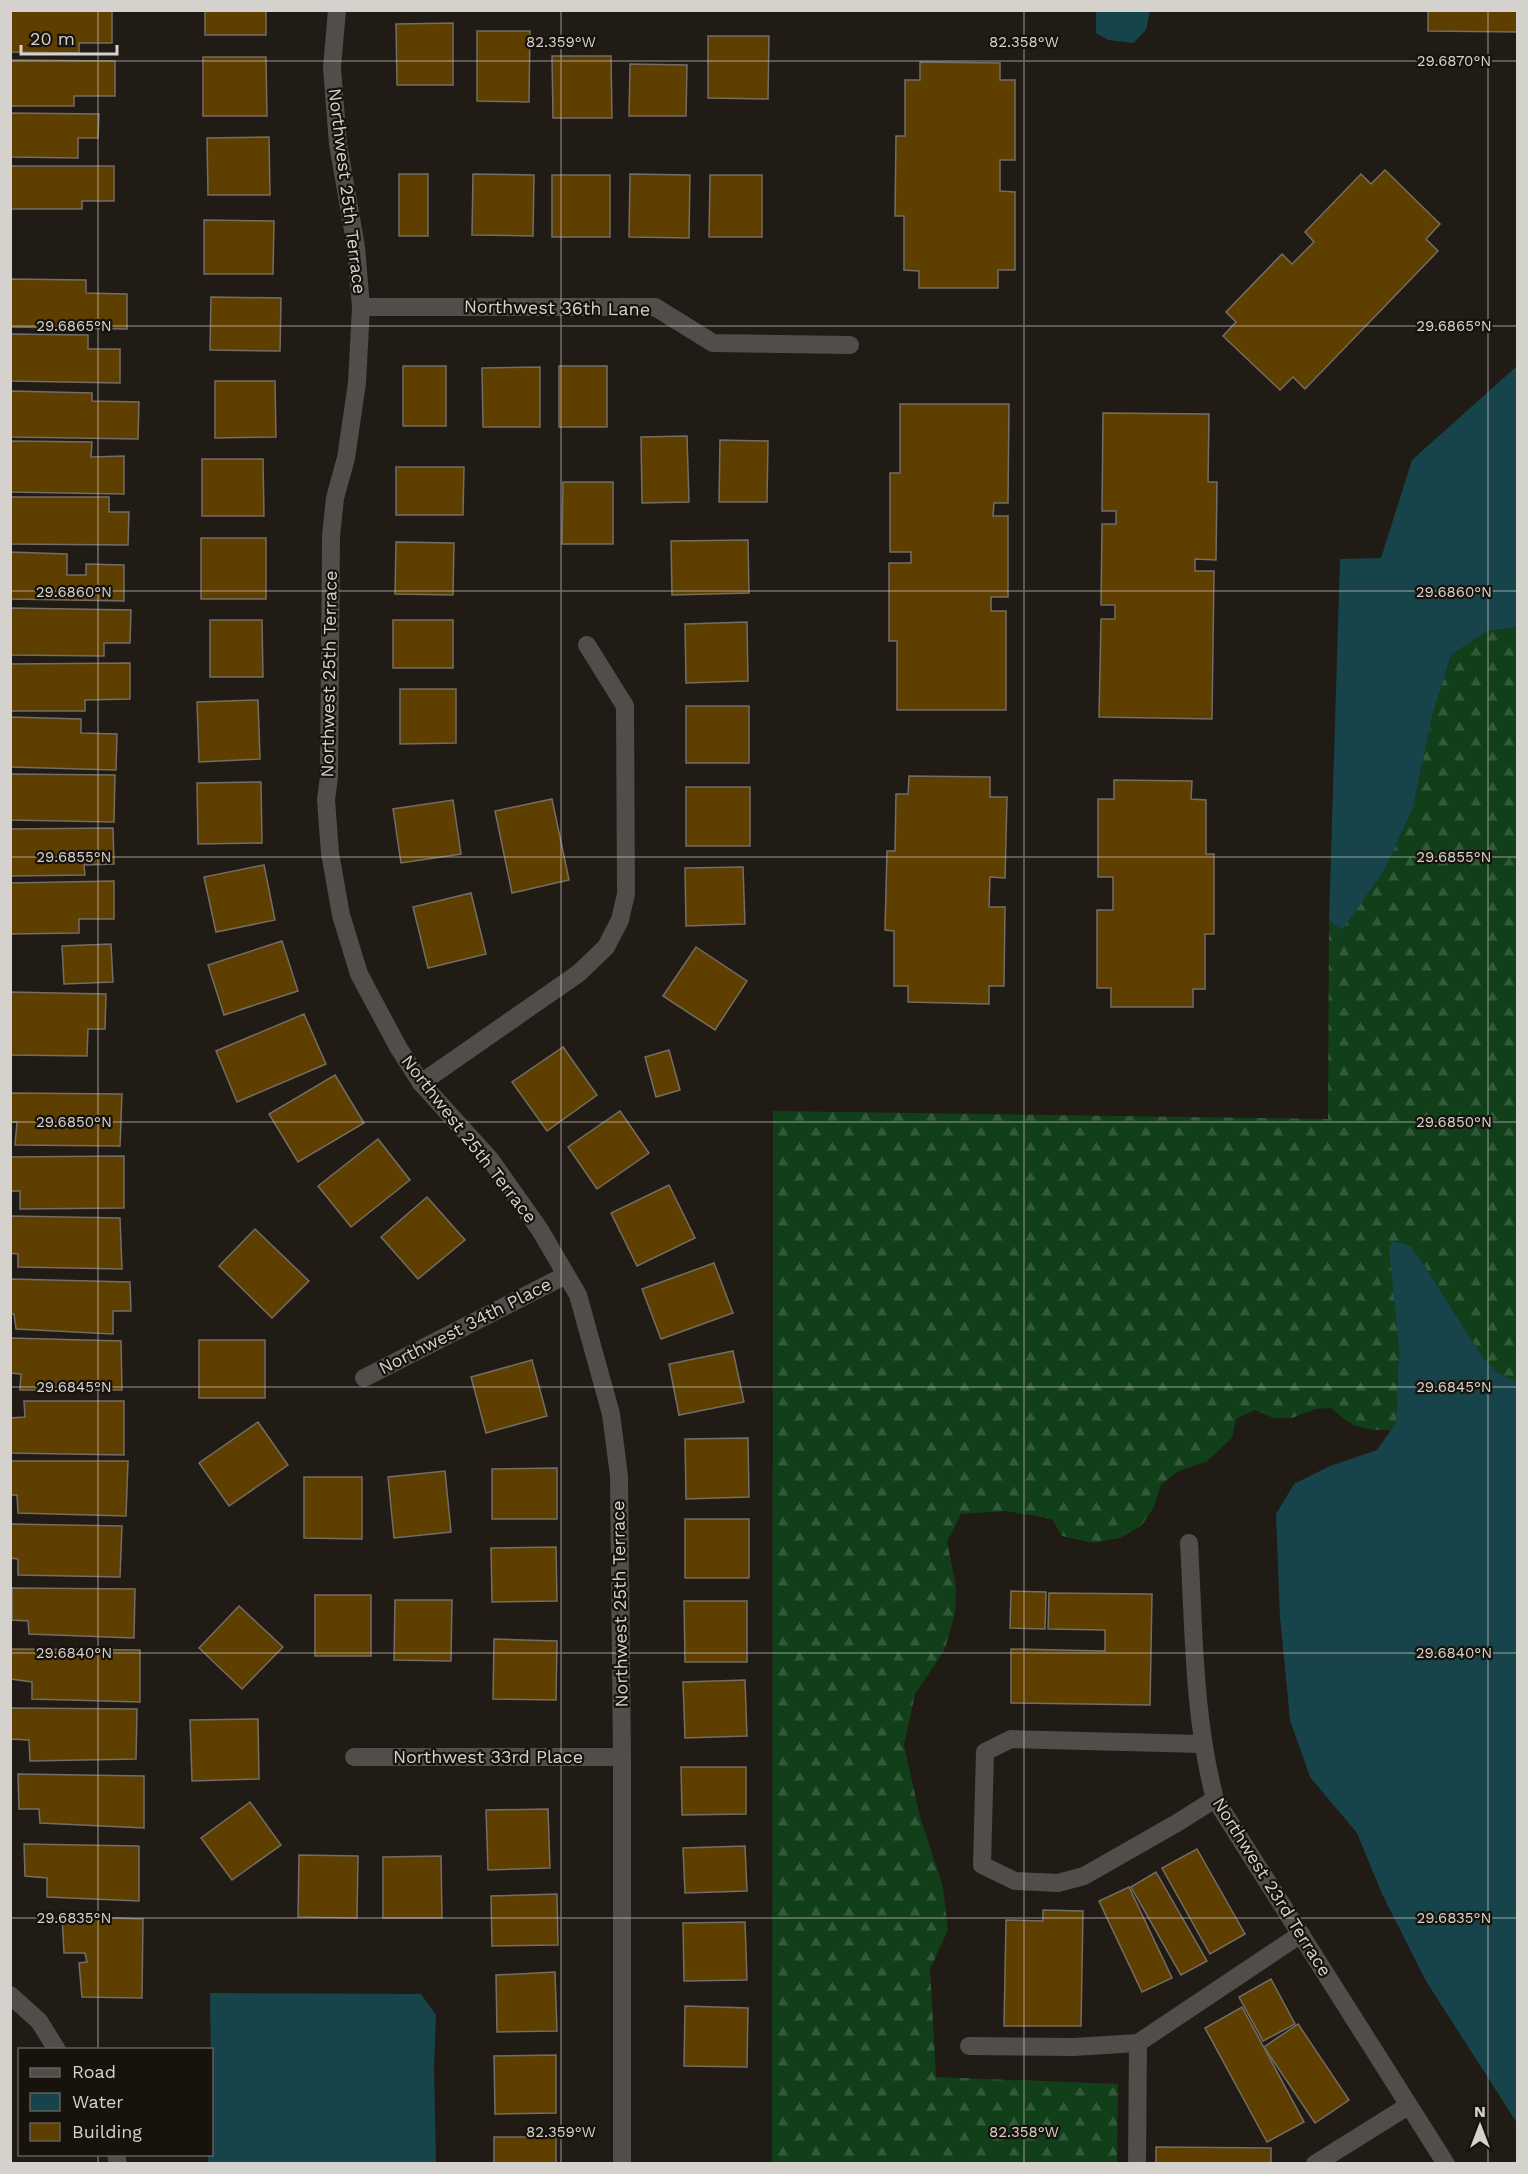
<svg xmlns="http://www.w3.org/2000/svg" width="1528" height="2174" viewBox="0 0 1528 2174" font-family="'Work Sans',sans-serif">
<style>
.forest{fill:url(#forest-firs)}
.water{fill:#17444b}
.building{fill:#5f3f00;stroke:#736d65;stroke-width:1.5}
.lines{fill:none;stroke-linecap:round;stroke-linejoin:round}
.minor{stroke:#504d4a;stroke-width:18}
.ticks{fill:none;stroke:#d5d2cd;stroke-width:1.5;stroke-opacity:0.45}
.labels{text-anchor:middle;stroke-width:4.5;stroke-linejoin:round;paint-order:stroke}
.street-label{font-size:18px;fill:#d5d2cd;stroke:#17120b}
.ticks-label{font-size:15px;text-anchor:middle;fill:#d5d2cd;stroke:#17120b;stroke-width:4.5;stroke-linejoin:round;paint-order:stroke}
</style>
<defs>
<pattern id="forest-firs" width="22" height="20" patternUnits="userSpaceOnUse" patternTransform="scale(1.5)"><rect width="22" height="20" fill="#103f1a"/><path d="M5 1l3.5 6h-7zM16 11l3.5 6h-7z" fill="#325a3a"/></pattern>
</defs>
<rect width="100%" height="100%" fill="#201b14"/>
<path class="forest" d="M 1517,627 L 1517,1382 L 1498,1373 L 1481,1355 L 1419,1257 L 1395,1304 L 1399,1348 L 1396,1423 L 1391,1430 C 1361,1430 1353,1428 1331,1408 L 1315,1409 L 1292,1418 L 1273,1418 L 1255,1410 L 1236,1419 L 1232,1438 L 1206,1462 L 1178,1471 L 1161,1485 L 1154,1507 L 1141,1526 L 1120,1538 L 1093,1543 L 1062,1536 L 1052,1519 L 1006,1511 L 961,1514 L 947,1542 L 956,1586 L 955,1614 L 944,1651 L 915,1694 L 904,1745 L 920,1817 L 943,1887 L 948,1930 L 930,1969 L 936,2077 L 1118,2084 L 1117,2163 L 772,2164 L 773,1111 L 1328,1119 L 1329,921 L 1342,930 L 1384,871 L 1413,808 L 1432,717 L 1451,655 L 1487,631 Z"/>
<g class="water">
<path d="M 1096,11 L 1150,10 L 1150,11 L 1146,30 L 1133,43 L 1108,40 L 1096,33 Z"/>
<path d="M 1517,366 L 1517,627 L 1487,631 L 1451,655 L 1432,717 L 1413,808 L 1384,871 L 1342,930 L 1329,921 L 1340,559 L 1381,558 L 1412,460 Z"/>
<path d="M 1392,1241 L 1406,1244 L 1419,1257 L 1481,1355 L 1498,1373 L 1517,1382 L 1517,2123 L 1426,1981 L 1382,1894 L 1357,1833 L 1310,1777 L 1290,1720 L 1280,1617 L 1276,1514 L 1294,1484 L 1330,1466 L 1377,1450 L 1396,1423 L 1399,1348 L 1389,1250 Z"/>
<path d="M 210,1993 L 421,1994 L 436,2015 L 434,2069 L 436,2163 L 208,2163 L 208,2155 L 212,2154 Z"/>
</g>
<g class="building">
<path d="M 10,10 L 112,10 L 112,43 L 79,43 L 79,53 L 10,52 Z"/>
<rect x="205" y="10" width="61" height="25"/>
<path d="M 1428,10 L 1518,10 L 1518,32 L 1428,31 Z"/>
<path d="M 453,23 L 453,85 L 397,85 L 396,24 Z"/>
<path d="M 477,31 L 530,31 L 529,102 L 477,101 Z"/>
<path d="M 708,36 L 769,36 L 768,99 L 708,98 Z"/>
<path d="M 552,56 L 611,56 L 612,118 L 553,118 Z"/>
<path d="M 203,57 L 266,57 L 267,116 L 203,116 Z"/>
<path d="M 10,60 L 115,61 L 115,96 L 74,96 L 74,106 L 10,106 Z"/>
<path d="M 920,62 L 1000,63 L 1000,80 L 1015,80 L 1015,160 L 1000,160 L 1000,191 L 1015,192 L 1015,270 L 998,270 L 998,288 L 919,288 L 919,271 L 904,270 L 904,216 L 895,216 L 896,136 L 905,136 L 905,80 L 920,80 Z"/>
<path d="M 630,64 L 687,65 L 686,116 L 629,116 Z"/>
<path d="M 10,113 L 99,114 L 98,138 L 78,138 L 78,158 L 10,157 Z"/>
<path d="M 269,137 L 270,195 L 208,195 L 207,138 Z"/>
<path d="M 10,166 L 114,166 L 114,201 L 82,201 L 82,209 L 10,209 Z"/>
<path d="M 1385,170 L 1440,224 L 1426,239 L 1438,251 L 1305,389 L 1293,377 L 1280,390 L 1223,336 L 1236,322 L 1226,312 L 1282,254 L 1292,264 L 1314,242 L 1305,232 L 1361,174 L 1371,184 Z"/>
<rect x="399" y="174" width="29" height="62"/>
<path d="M 473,174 L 534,175 L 533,236 L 472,235 Z"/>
<path d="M 630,174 L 690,175 L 689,238 L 629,237 Z"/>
<rect x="552" y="175" width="58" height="62"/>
<path d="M 710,175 L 762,175 L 762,237 L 709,237 Z"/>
<path d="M 204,220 L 274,221 L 273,274 L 204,274 Z"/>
<path d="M 10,279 L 86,280 L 86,293 L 127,294 L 127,329 L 10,327 Z"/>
<path d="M 211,297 L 281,298 L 280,351 L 210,350 Z"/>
<path d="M 10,334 L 88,335 L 88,349 L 120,349 L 120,383 L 10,381 Z"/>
<rect x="403" y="366" width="43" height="60"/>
<rect x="559" y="366" width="48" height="61"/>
<path d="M 540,367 L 540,427 L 483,427 L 482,368 Z"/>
<path d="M 215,381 L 275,381 L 276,437 L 215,438 Z"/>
<path d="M 10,391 L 92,393 L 92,401 L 139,402 L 138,439 L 10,437 Z"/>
<path d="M 900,404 L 1009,404 L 1008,503 L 994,503 L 993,516 L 1008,516 L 1008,597 L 991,597 L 991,611 L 1006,611 L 1006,710 L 897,710 L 897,641 L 889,641 L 889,563 L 911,563 L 911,552 L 890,552 L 890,473 L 900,473 Z"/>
<path d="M 1103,413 L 1209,414 L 1208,482 L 1217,482 L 1216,560 L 1195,559 L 1195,571 L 1214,571 L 1212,719 L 1099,717 L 1101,619 L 1115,619 L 1115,605 L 1101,605 L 1102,524 L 1116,524 L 1116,511 L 1102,511 Z"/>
<path d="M 687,436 L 689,502 L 642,503 L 641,437 Z"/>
<path d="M 720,440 L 768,441 L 767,502 L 719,502 Z"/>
<path d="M 10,441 L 92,442 L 91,457 L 124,456 L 124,494 L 10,492 Z"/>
<path d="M 202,459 L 263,459 L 264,516 L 202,516 Z"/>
<path d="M 396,467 L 464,467 L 463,515 L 396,515 Z"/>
<path d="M 563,482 L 613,482 L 613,544 L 562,544 Z"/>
<path d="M 10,497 L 109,497 L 109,512 L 129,512 L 128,545 L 10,544 Z"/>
<rect x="201" y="538" width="65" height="61"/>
<path d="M 748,540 L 749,593 L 672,595 L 671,541 Z"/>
<path d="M 396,542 L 454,543 L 453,595 L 395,594 Z"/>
<path d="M 10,552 L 67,554 L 67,575 L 86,575 L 86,564 L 124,565 L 124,601 L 10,599 Z"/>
<path d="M 10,608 L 131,610 L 130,643 L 104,643 L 104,656 L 10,655 Z"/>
<path d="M 210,620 L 262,620 L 263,677 L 210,677 Z"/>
<rect x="393" y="620" width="60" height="48"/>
<path d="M 747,622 L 748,681 L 686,683 L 685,624 Z"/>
<path d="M 130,663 L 130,699 L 85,700 L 85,711 L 10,711 L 10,664 Z"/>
<path d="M 400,689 L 456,689 L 456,743 L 400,744 Z"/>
<path d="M 258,700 L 260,759 L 199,762 L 197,702 Z"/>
<rect x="686" y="706" width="63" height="57"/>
<path d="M 10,717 L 81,719 L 81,733 L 117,734 L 116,770 L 10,767 Z"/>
<path d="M 10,774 L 115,775 L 114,822 L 10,820 Z"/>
<path d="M 909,776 L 990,777 L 990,797 L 1007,797 L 1005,878 L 990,877 L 989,907 L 1005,907 L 1004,986 L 989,986 L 989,1004 L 908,1002 L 908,986 L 894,986 L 894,931 L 885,930 L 887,851 L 895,851 L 896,794 L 908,794 Z"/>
<path d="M 1114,780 L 1192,781 L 1191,799 L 1206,800 L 1206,854 L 1214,854 L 1214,934 L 1205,934 L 1205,989 L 1193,989 L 1193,1007 L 1111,1007 L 1111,988 L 1097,988 L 1097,910 L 1113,910 L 1113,877 L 1098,877 L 1098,799 L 1114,799 Z"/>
<path d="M 261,782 L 262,843 L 198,844 L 197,783 Z"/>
<rect x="686" y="787" width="64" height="59"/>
<path d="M 552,799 L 569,880 L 512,893 L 495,811 Z"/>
<path d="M 453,800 L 461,854 L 401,863 L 393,809 Z"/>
<path d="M 113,828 L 114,864 L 84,865 L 85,875 L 10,876 L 10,829 Z"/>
<path d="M 264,865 L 275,920 L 216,932 L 204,877 Z"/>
<path d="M 743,867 L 745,924 L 686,926 L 685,868 Z"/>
<path d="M 114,881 L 114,919 L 79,919 L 79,933 L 10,934 L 10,883 Z"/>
<path d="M 471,893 L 486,954 L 428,968 L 413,907 Z"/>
<path d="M 282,941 L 298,991 L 224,1015 L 208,965 Z"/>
<path d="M 111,944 L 113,982 L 64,984 L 62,946 Z"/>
<path d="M 696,947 L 747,981 L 715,1030 L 663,996 Z"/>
<path d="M 10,992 L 106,994 L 105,1029 L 88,1029 L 87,1056 L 10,1055 Z"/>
<path d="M 304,1014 L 326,1064 L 237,1102 L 216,1051 Z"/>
<path d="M 563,1047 L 597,1095 L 547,1131 L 512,1082 Z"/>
<path d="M 669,1050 L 680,1090 L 656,1097 L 645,1057 Z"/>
<path d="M 335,1075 L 364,1123 L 298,1162 L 269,1114 Z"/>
<path d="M 10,1093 L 122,1094 L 120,1146 L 15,1145 L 17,1122 L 10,1122 Z"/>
<path d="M 620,1111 L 649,1153 L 597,1189 L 568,1147 Z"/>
<path d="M 378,1139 L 410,1180 L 351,1227 L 318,1186 Z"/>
<path d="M 124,1156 L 124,1208 L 20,1209 L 20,1191 L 10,1191 L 10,1157 Z"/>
<path d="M 669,1185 L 695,1238 L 637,1266 L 611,1213 Z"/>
<path d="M 427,1197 L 465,1240 L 418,1279 L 381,1237 Z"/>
<path d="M 10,1216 L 120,1218 L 122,1269 L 18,1267 L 18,1254 L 10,1253 Z"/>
<path d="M 255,1229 L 309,1281 L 272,1318 L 219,1266 Z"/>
<path d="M 714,1263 L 733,1313 L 661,1339 L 642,1289 Z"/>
<path d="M 10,1279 L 130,1282 L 131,1311 L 113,1311 L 113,1334 L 16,1329 L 14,1314 L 10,1314 Z"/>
<path d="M 10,1338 L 121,1341 L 122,1390 L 20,1390 L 21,1374 L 10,1373 Z"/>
<rect x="199" y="1340" width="66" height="58"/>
<path d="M 733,1351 L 744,1402 L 679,1415 L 669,1364 Z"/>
<path d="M 532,1360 L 547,1416 L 486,1433 L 471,1377 Z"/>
<path d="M 24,1401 L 124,1401 L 124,1455 L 10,1453 L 10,1418 L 25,1417 Z"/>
<path d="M 258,1422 L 288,1465 L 229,1506 L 199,1463 Z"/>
<path d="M 748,1438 L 749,1497 L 686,1499 L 685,1439 Z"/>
<path d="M 10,1461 L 128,1461 L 126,1516 L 18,1513 L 17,1495 L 10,1495 Z"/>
<path d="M 557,1468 L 557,1519 L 492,1519 L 492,1469 Z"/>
<path d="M 445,1471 L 451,1532 L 394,1538 L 388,1477 Z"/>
<path d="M 304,1477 L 362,1477 L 362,1539 L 304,1538 Z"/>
<rect x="685" y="1519" width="64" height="59"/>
<path d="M 10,1524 L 122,1526 L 120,1577 L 18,1575 L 18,1559 L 10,1558 Z"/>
<path d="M 556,1547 L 557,1601 L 492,1602 L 491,1548 Z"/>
<path d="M 12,1588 L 135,1589 L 134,1638 L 29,1634 L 28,1621 L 12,1620 Z"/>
<path d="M 1011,1591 L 1046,1592 L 1045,1629 L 1010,1628 Z"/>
<path d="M 1049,1593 L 1152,1594 L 1150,1705 L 1011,1703 L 1011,1649 L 1105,1651 L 1105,1630 L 1048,1629 Z"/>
<rect x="315" y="1595" width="56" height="61"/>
<path d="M 395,1600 L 452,1600 L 451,1661 L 394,1660 Z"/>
<path d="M 684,1601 L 747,1601 L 747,1662 L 685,1662 Z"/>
<path d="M 239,1606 L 283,1647 L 242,1689 L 199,1648 Z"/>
<path d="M 494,1639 L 557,1641 L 556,1700 L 493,1699 Z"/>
<path d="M 11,1649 L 140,1650 L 140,1702 L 32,1699 L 32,1682 L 11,1679 Z"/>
<path d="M 745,1680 L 747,1736 L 685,1738 L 683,1682 Z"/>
<path d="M 10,1708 L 137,1709 L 136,1759 L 30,1761 L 29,1740 L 10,1739 Z"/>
<path d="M 258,1719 L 259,1779 L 192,1781 L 190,1720 Z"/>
<path d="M 681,1767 L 746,1767 L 746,1814 L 682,1815 Z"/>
<path d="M 18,1774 L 144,1776 L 144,1828 L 40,1823 L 39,1809 L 19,1809 Z"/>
<path d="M 250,1802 L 281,1845 L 232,1880 L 201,1838 Z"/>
<path d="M 548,1809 L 550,1868 L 488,1870 L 486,1810 Z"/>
<path d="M 24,1844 L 139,1846 L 139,1901 L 47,1897 L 47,1878 L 25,1876 Z"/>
<path d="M 745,1846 L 747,1891 L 685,1893 L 683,1848 Z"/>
<path d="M 1197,1849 L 1245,1934 L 1210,1954 L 1162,1868 Z"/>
<path d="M 299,1855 L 358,1856 L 357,1918 L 298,1917 Z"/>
<path d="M 441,1856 L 442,1918 L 383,1918 L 383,1857 Z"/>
<path d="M 1156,1872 L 1207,1961 L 1181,1975 L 1131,1887 Z"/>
<path d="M 1129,1887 L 1172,1978 L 1142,1992 L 1099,1901 Z"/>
<path d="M 557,1894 L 558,1945 L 492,1946 L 491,1896 Z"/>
<path d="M 1043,1910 L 1083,1911 L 1081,2026 L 1004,2026 L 1006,1920 L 1043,1921 Z"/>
<path d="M 62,1916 L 143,1919 L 142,1998 L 82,1997 L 79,1963 L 87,1962 L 85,1953 L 64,1953 Z"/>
<path d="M 745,1922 L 747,1980 L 684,1981 L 683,1923 Z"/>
<path d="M 555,1972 L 557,2031 L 497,2032 L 496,1975 Z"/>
<path d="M 1271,1979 L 1295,2024 L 1263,2041 L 1239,1997 Z"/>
<path d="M 685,2006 L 748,2008 L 747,2067 L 684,2066 Z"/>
<path d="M 1242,2007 L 1304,2122 L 1267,2142 L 1205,2028 Z"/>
<path d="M 1298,2024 L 1349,2100 L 1315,2123 L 1264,2047 Z"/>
<path d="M 556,2055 L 556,2113 L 495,2114 L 494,2056 Z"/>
<rect x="494" y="2137" width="62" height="27"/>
<path d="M 1156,2147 L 1271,2148 L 1271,2164 L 1156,2164 Z"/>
</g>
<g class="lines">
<g class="minor">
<path d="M 337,10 L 332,68 L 338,144 L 356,247 L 361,307 L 357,383 L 346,458 L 335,498 L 331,536 L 329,777 L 326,800 L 330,853 L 341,915 L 359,974 L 398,1047 L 421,1083 L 490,1159 L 540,1230 L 578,1295 L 611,1414 L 619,1476 L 622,1757 L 622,2164"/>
<path d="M 361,307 L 655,307 L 713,343 L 850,345"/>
<path d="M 421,1083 L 579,973 L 606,947 L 620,920 L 626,894 L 625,706 L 587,645"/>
<path d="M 364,1378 L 566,1275"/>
<path d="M 1189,1543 C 1194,1628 1193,1716 1215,1799 L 1446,2164"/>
<path d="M 1202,1744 L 1011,1739 L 985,1752 L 982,1865 L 1015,1881 L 1058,1883 L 1084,1876 L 1177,1823 L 1215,1799"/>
<path d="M 354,1757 L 622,1757"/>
<path d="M 10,1995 L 39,2021 L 57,2050"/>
<path d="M 969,2046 L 1074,2047 L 1138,2043 L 1301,1934"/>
<path d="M 116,2154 L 118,2164"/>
<path d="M 1137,2164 L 1138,2043"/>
<path d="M 1315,2164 L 1408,2106"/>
</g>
</g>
<path class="ticks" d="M 98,10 L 98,2050M 561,10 L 561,2164M 1024,10 L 1024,2164M 1488,10 L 1488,2164M 10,61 L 1518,61M 10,326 L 1518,326M 10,591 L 1518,591M 10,857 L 1518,857M 10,1122 L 1518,1122M 10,1387 L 1518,1387M 10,1653 L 1518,1653M 10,1918 L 1518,1918M 98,2154 L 98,2164"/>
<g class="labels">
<g class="street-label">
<text transform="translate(347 191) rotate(83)" y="6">Northwest 25th Terrace</text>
<text transform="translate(557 308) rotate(1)" y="6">Northwest 36th Lane</text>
<text transform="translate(329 674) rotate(-89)" y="6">Northwest 25th Terrace</text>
<text transform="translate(469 1139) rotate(52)" y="6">Northwest 25th Terrace</text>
<text transform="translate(465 1326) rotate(-27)" y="6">Northwest 34th Place</text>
<text transform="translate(620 1604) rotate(-91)" y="6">Northwest 25th Terrace</text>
<text x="488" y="1763">Northwest 33rd Place</text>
<text transform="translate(1272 1887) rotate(58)" y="6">Northwest 23rd Terrace</text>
</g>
</g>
<g class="ticks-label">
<text x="561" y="47">82.359°W</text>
<text x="1024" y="47">82.358°W</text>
<text x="1454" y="66">29.6870°N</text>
<text x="74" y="331">29.6865°N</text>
<text x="1454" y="331">29.6865°N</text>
<text x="74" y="597">29.6860°N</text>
<text x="1454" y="597">29.6860°N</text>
<text x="74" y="862">29.6855°N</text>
<text x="1454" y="862">29.6855°N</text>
<text x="74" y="1127">29.6850°N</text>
<text x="1454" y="1127">29.6850°N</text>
<text x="74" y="1392">29.6845°N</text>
<text x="1454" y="1392">29.6845°N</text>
<text x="74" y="1658">29.6840°N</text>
<text x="1454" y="1658">29.6840°N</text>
<text x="74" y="1923">29.6835°N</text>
<text x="1454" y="1923">29.6835°N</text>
<text x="561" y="2137">82.359°W</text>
<text x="1024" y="2137">82.358°W</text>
</g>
<rect width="1528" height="2174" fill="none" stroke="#d5d2cd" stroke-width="24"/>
<rect x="18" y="2048" width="195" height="108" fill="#17120b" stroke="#635f59" stroke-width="1.5"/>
<rect x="30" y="2068" width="30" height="9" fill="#504d4a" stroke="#635f59" stroke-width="1.5"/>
<text x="72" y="2078" font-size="18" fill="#d5d2cd">Road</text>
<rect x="30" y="2093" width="30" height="18" fill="#17444b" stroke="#635f59" stroke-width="1.5"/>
<text x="72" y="2108" font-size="18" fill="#d5d2cd">Water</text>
<rect x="30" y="2123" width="30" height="18" fill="#5f3f00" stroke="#635f59" stroke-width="1.5"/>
<text x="72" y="2138" font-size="18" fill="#d5d2cd">Building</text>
<g transform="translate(1480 2126)" stroke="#17120b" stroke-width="4.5" paint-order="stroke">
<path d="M0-4.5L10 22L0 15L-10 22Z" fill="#d5d2cd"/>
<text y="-9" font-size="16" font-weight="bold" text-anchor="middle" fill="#d5d2cd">N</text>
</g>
<path d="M21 45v9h96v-9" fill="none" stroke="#d5d2cd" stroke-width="3"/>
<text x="30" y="45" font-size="18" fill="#d5d2cd" stroke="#17120b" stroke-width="4.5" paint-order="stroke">20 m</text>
</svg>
